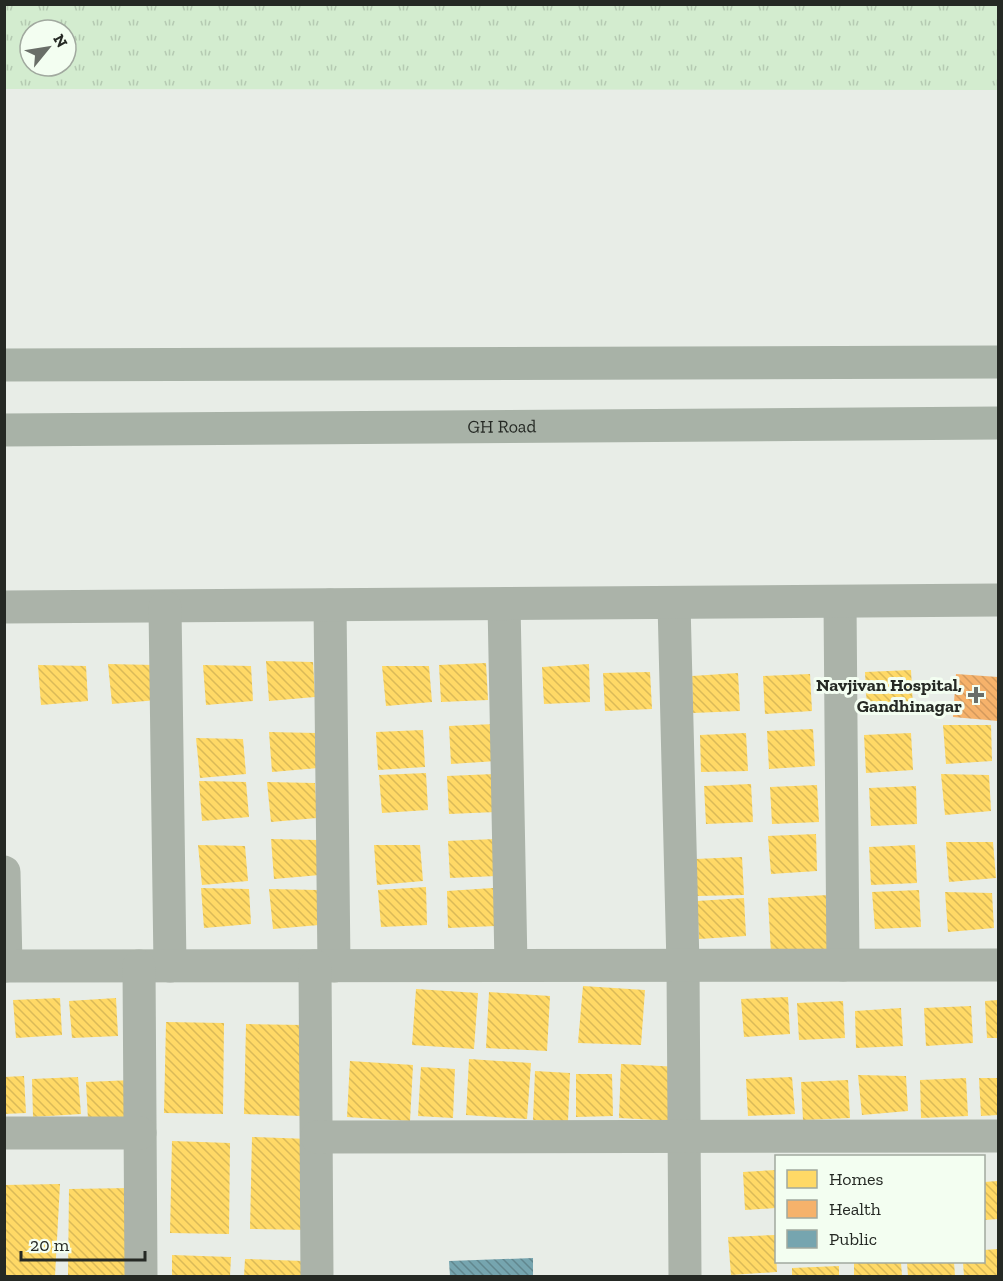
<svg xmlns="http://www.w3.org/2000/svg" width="1003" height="1281" viewBox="0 0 1003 1281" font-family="'Zilla Slab',serif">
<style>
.grass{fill:url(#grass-tufts);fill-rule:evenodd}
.homes{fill:url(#homes-back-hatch)}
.health{fill:url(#health-back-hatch)}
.public{fill:url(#public-back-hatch)}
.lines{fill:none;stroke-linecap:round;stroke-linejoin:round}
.street{stroke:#abb3a9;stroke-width:33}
.secondary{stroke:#a8b2a7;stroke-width:33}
.poi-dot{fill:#696e68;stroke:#f3fef1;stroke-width:2}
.labels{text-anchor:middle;stroke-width:6;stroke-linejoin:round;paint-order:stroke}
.street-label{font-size:18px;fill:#252924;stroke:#f3fef1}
.poi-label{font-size:18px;font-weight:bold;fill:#252924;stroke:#f3fef1;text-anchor:end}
</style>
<defs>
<pattern id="grass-tufts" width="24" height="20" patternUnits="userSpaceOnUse" patternTransform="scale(1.5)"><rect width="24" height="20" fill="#d3eccf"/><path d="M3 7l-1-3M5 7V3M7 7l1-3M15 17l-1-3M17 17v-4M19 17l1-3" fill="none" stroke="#b5cab2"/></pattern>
<pattern id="homes-back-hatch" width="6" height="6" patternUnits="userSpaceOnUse" patternTransform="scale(1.5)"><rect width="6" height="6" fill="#ffd966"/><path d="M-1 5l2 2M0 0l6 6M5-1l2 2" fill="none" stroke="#daba58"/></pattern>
<pattern id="health-back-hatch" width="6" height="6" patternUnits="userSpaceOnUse" patternTransform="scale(1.5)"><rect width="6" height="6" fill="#f6b26b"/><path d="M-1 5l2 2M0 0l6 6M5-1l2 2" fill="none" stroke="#d3995d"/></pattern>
<pattern id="public-back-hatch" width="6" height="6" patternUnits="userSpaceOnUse" patternTransform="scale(1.5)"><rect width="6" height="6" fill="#76a5af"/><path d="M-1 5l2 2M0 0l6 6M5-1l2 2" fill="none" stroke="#61868e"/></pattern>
</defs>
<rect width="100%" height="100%" fill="#e8ede7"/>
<path class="grass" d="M 5,4 L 998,5 L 998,90 L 5,89 ZM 30,30 L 66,30 L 66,66 L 30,66 Z"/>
<g class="homes">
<path d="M 266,661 L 313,662 L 315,697 L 269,701 Z"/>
<path d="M 486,663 L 488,700 L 441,702 L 439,665 Z"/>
<path d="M 108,664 L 155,665 L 157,700 L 112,704 Z"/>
<path d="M 589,664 L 590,702 L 544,704 L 542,667 Z"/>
<path d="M 38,665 L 86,666 L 88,701 L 41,705 Z"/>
<path d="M 203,665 L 251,666 L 253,701 L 206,705 Z"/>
<path d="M 382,666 L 429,666 L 432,702 L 386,706 Z"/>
<path d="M 911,670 L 913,708 L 867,710 L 865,672 Z"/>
<path d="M 650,672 L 652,709 L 605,711 L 603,673 Z"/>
<path d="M 738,673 L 740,711 L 693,713 L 692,676 Z"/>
<path d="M 810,674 L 812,711 L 765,714 L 763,676 Z"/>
<path d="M 495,724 L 497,761 L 451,764 L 449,726 Z"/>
<path d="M 943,725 L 991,725 L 992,761 L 946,764 Z"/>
<path d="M 813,729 L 815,766 L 769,769 L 767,731 Z"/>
<path d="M 423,730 L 425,767 L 378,770 L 376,732 Z"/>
<path d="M 269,732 L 316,733 L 318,768 L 272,772 Z"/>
<path d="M 746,733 L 748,771 L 701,772 L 700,735 Z"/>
<path d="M 911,733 L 913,770 L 866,773 L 864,735 Z"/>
<path d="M 196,738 L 243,739 L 246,774 L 200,778 Z"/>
<path d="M 426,773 L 428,810 L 382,813 L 379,775 Z"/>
<path d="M 494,774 L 496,812 L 449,814 L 447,776 Z"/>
<path d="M 941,774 L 989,775 L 991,811 L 945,815 Z"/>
<path d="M 199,781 L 246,782 L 249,817 L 202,821 Z"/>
<path d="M 267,782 L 315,783 L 317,818 L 271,822 Z"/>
<path d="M 751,784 L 753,822 L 706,824 L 704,786 Z"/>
<path d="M 817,785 L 819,822 L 772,824 L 770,787 Z"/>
<path d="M 916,786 L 917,824 L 871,826 L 869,788 Z"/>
<path d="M 816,834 L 817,871 L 771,874 L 768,836 Z"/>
<path d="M 271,839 L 318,840 L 320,875 L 274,879 Z"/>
<path d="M 495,839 L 497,876 L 450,878 L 448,841 Z"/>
<path d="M 946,842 L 993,842 L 996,878 L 949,882 Z"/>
<path d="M 198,845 L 245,846 L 248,881 L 202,885 Z"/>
<path d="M 374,845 L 420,845 L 423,881 L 377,885 Z"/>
<path d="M 915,845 L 917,883 L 871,885 L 869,847 Z"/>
<path d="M 742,857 L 744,895 L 697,896 L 695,859 Z"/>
<path d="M 426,887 L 427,925 L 381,927 L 378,890 Z"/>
<path d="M 201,888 L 249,889 L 251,924 L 204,928 Z"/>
<path d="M 493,888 L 496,926 L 448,928 L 447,891 Z"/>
<path d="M 269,889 L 317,890 L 319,925 L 273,929 Z"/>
<path d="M 919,890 L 921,927 L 875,929 L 872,892 Z"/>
<path d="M 945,892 L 992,893 L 994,928 L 948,932 Z"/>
<path d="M 829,895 L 832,951 L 771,954 L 768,898 Z"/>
<path d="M 744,898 L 746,936 L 699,939 L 697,901 Z"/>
<path d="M 583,986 L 645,990 L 641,1045 L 578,1043 Z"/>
<path d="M 416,989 L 478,993 L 474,1049 L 412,1045 Z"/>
<path d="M 489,992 L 550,996 L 547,1051 L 486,1048 Z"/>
<path d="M 788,997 L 790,1034 L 744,1037 L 741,999 Z"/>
<path d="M 60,998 L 62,1035 L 16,1038 L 13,1000 Z"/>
<path d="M 116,998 L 118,1036 L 72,1038 L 69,1001 Z"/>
<path d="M 998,1000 L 998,1038 L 987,1038 L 985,1001 Z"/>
<path d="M 843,1001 L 845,1038 L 799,1040 L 797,1003 Z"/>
<path d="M 971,1006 L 973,1043 L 926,1046 L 924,1008 Z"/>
<path d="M 901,1008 L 903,1046 L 856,1048 L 855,1011 Z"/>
<path d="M 166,1022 L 224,1023 L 223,1114 L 164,1113 Z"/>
<path d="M 246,1024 L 304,1025 L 302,1116 L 244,1114 Z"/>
<path d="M 469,1059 L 531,1063 L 527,1119 L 466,1115 Z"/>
<path d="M 350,1061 L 413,1065 L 410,1121 L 347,1117 Z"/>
<path d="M 621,1064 L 680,1067 L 678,1121 L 619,1118 Z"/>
<path d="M 421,1067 L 455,1069 L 453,1118 L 418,1116 Z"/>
<path d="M 535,1071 L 570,1073 L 568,1121 L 533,1120 Z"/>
<path d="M 576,1074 L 612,1074 L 613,1116 L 576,1117 Z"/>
<path d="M 858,1075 L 906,1076 L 908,1111 L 862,1115 Z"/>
<path d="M 24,1076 L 26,1113 L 4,1114 L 4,1077 Z"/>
<path d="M 78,1077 L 81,1114 L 33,1117 L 32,1079 Z"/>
<path d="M 792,1077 L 795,1114 L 748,1116 L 746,1079 Z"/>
<path d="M 966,1078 L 968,1116 L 921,1118 L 920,1080 Z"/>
<path d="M 979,1078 L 998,1078 L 998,1115 L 981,1116 Z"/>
<path d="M 133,1080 L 134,1117 L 88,1120 L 86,1082 Z"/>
<path d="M 848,1080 L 850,1118 L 803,1120 L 801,1082 Z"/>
<path d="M 252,1137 L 310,1139 L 308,1230 L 250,1229 Z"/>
<path d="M 172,1141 L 230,1143 L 229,1234 L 170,1233 Z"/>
<path d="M 776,1170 L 776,1208 L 745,1210 L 743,1172 Z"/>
<path d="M 998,1181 L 998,1219 L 985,1220 L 984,1182 Z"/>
<path d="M 60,1184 L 55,1276 L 4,1276 L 4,1185 Z"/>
<path d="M 130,1188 L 125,1276 L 68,1276 L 69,1189 Z"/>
<path d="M 775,1235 L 777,1272 L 731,1275 L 728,1237 Z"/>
<path d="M 998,1249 L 998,1276 L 964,1276 L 963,1262 L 984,1262 L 984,1250 Z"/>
<path d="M 172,1255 L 231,1257 L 230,1276 L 172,1276 Z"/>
<path d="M 245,1259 L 304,1261 L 303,1276 L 244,1276 Z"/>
<path d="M 901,1262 L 902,1276 L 854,1276 L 854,1263 Z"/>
<path d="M 907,1262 L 954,1262 L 955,1276 L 908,1276 Z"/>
<path d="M 839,1266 L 839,1276 L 792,1276 L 792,1268 Z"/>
</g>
<path class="health" d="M 956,674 L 998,677 L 998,721 L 953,717 Z"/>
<path class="public" d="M 533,1258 L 533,1276 L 450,1276 L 449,1261 Z"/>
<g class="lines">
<g class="street">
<path d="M 840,602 L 843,965"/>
<path d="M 674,603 L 683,965 L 685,1276"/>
<path d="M 504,604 L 511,965"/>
<path d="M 330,605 L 334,966"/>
<path d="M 4,607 L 998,600"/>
<path d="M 165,607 L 170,966"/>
<path d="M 4,872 L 6,966"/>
<path d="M 4,966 L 998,965"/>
<path d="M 139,966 L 141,1276"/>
<path d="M 315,966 L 317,1276"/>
<path d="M 4,1133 L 140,1133"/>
<path d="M 317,1137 L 998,1136"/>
</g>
<g class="secondary">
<path d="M 4,365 L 998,362"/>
<path id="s1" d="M 4,430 L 998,423"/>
</g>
</g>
<path class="poi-dot" d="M973 686h6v6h6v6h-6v6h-6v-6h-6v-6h6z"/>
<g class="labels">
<g class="street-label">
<text dy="6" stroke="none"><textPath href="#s1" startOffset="498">GH Road</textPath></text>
</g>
<g class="poi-label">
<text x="962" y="691">Navjivan Hospital,<tspan x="962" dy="21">Gandhinagar</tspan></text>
</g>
</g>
<rect width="1003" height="1281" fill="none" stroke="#252924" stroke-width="12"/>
<rect x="775" y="1155" width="210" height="108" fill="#f3fef1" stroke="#a1a99f" stroke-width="1.5"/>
<rect x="787" y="1170" width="30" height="18" fill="#ffd966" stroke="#a1a99f" stroke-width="1.5"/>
<text x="829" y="1185" font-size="18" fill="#252924">Homes</text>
<rect x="787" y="1200" width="30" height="18" fill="#f6b26b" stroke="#a1a99f" stroke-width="1.5"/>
<text x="829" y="1215" font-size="18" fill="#252924">Health</text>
<rect x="787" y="1230" width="30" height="18" fill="#76a5af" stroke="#a1a99f" stroke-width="1.5"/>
<text x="829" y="1245" font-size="18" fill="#252924">Public</text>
<g transform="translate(48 48) rotate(60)"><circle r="28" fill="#f3fef1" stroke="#a1a99f" stroke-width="1.5"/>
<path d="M0-4.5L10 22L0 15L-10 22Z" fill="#696e68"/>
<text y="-9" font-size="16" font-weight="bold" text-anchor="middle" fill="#252924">N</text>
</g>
<path d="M21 1251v9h124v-9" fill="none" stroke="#252924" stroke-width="3"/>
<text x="30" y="1251" font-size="18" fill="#252924" stroke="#f3fef1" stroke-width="4.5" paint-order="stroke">20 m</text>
</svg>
